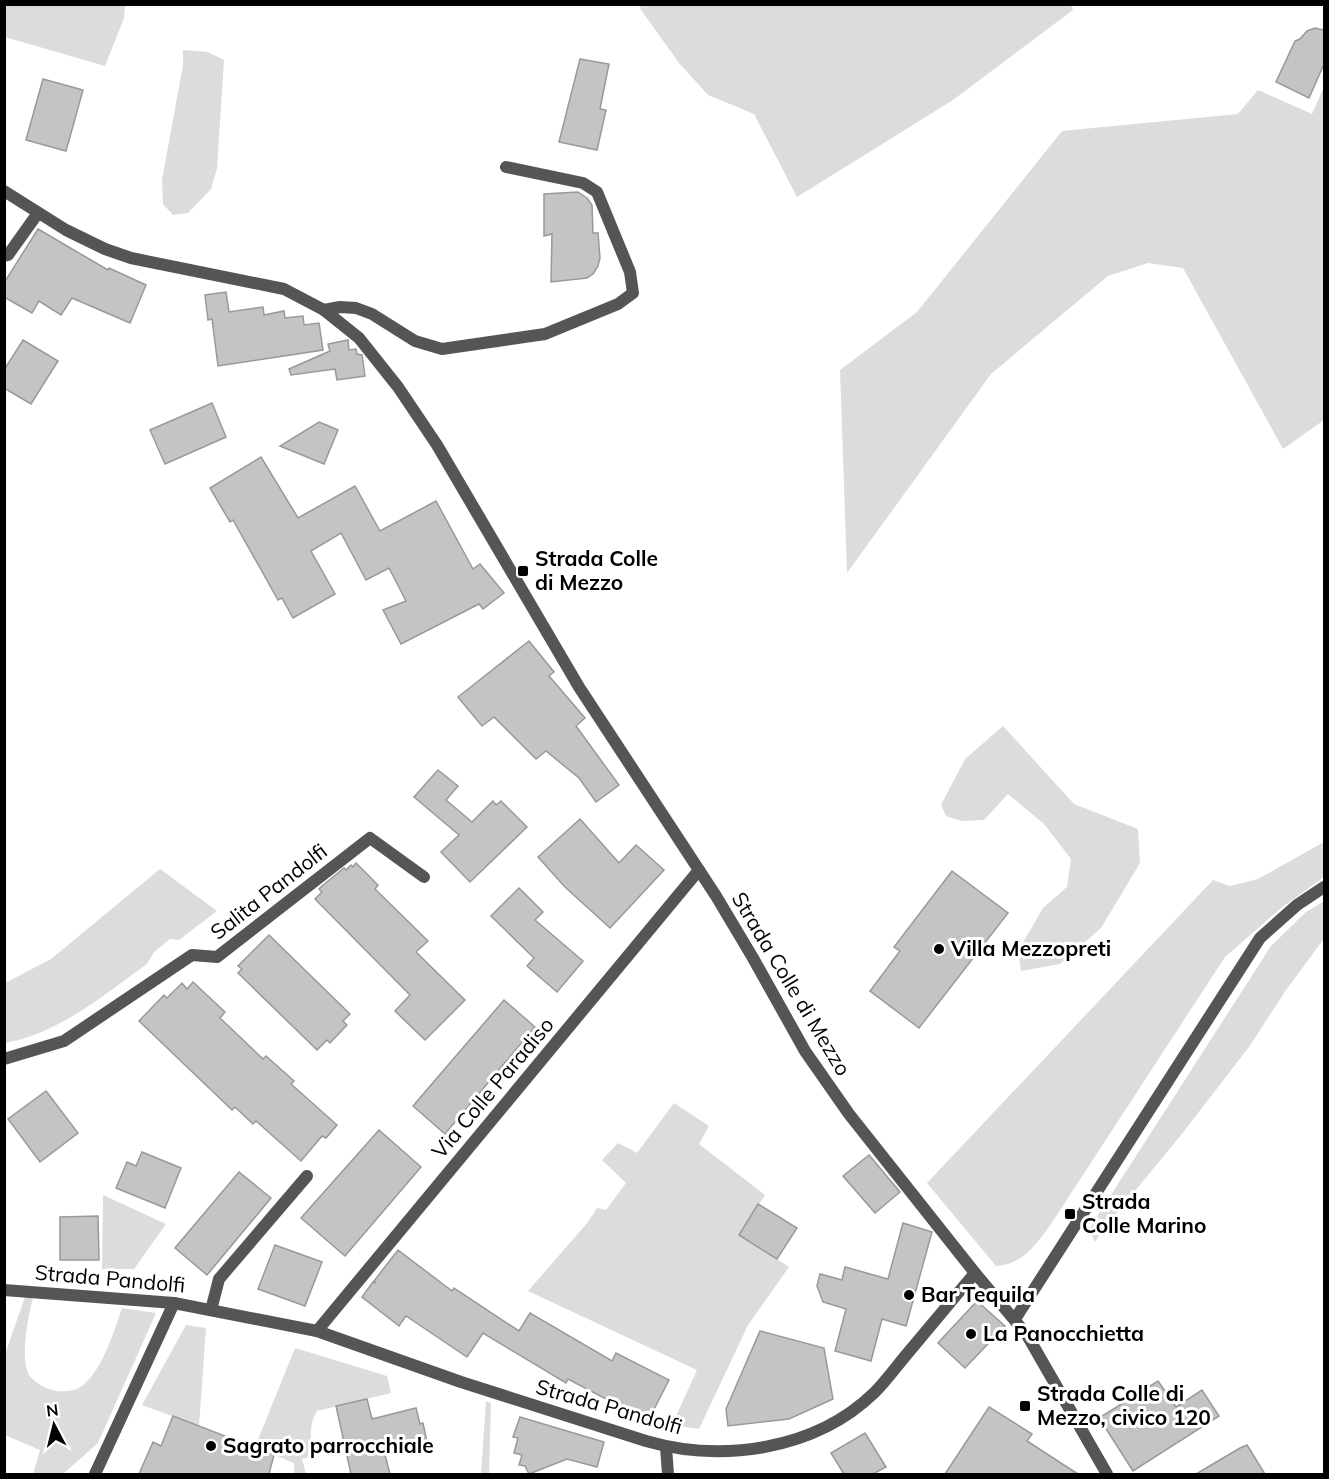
<svg xmlns="http://www.w3.org/2000/svg" width="1329" height="1479" viewBox="0 0 1329 1479" font-family="Mulish,sans-serif">
<style>
.green{fill:#dcdcdc}
.building{fill:#c4c4c4;stroke:#999;stroke-width:1.5}
.lines{fill:none;stroke-linecap:round;stroke-linejoin:round}
.minor{stroke:#555;stroke-width:12}
.tertiary{stroke:#555;stroke-width:12}
.poi-dot{fill:#000;stroke:#fff;stroke-width:2}
.labels{text-anchor:middle;stroke-width:6;stroke-linejoin:round;paint-order:stroke}
.poi-label{font-size:21px;font-weight:bold;fill:#000;stroke:#fff;text-anchor:start}
.street-label{font-size:21px;fill:#000;stroke:#fff}
</style>
<rect width="100%" height="100%" fill="#fff"/>
<g class="green">
<path d="M 1071,4 L 1073,10 L 953,100 L 797,197 L 754,114 L 708,95 L 679,63 L 641,10 L 640,5 Z"/>
<path d="M 4,5 L 5,4 L 125,5 L 124,18 L 105,66 L 5,37 Z"/>
<path d="M 183,50 L 208,52 L 224,60 L 217,168 L 211,189 L 188,213 L 173,215 L 163,204 L 162,180 L 183,65 Z"/>
<path d="M 1324,87 L 1324,420 L 1283,449 L 1183,268 L 1148,263 L 1108,276 L 991,374 L 847,573 L 840,370 L 917,312 L 1062,131 L 1238,114 L 1258,90 L 1312,114 Z"/>
<path d="M 1003,726 L 1074,804 L 1138,829 L 1140,863 L 1101,928 L 1060,964 L 1021,971 L 1018,951 L 1043,908 L 1067,887 L 1071,859 L 1044,824 L 1008,794 L 984,820 L 961,821 L 946,816 L 941,805 L 965,759 Z"/>
<path d="M 1324,842 L 1324,877 L 1281,908 L 1225,957 L 1051,1224 C 1037,1243 1023,1265 996,1266 L 927,1183 L 1213,880 L 1230,886 L 1258,879 Z"/>
<path d="M 160,869 L 217,911 L 179,940 L 170,939 L 154,952 L 147,964 C 102,996 60,1033 5,1043 L 5,983 L 51,959 Z"/>
<path d="M 1324,901 L 1324,942 L 1323,940 L 1286,990 L 1249,1047 L 1181,1135 L 1102,1231 L 1095,1242 L 1089,1229 L 1271,946 L 1306,912 Z"/>
<path d="M 674,1103 L 709,1126 L 699,1144 L 765,1195 L 739,1235 L 789,1267 L 748,1325 L 699,1429 L 672,1425 L 697,1370 L 528,1291 L 588,1222 L 597,1208 L 606,1210 L 626,1183 L 602,1160 L 618,1143 L 637,1153 Z"/>
<path d="M 103,1195 L 166,1224 L 134,1269 L 102,1269 Z"/>
<path d="M 25,1297 L 33,1298 C 28,1316 20,1358 29,1375 C 34,1382 44,1388 52,1390 C 60,1392 71,1392 79,1388 C 101,1375 114,1331 122,1308 L 156,1313 L 98,1443 L 63,1474 L 33,1474 L 40,1450 L 5,1435 L 5,1354 Z"/>
<path d="M 186,1325 L 206,1328 L 199,1426 L 142,1405 Z"/>
<path d="M 295,1348 L 387,1376 L 391,1393 L 317,1411 C 308,1425 311,1441 312,1456 L 302,1459 L 306,1474 L 294,1474 L 294,1463 L 255,1447 Z"/>
<path d="M 486,1401 L 491,1403 L 489,1474 L 481,1474 Z"/>
</g>
<g class="building">
<path d="M 1315,28 L 1324,30 L 1324,64 L 1309,98 L 1276,82 L 1295,41 L 1300,39 L 1307,31 Z"/>
<path d="M 580,59 L 609,64 L 600,109 L 606,110 L 597,150 L 559,142 Z"/>
<path d="M 43,79 L 83,90 L 66,151 L 26,140 Z"/>
<path d="M 578,192 L 587,198 L 592,205 L 593,233 L 598,233 L 600,258 L 598,266 L 593,274 L 587,278 L 551,282 L 552,234 L 544,236 L 544,194 Z"/>
<path d="M 38,229 L 108,270 L 109,268 L 146,285 L 130,323 L 72,298 L 61,315 L 39,301 L 32,313 L 4,297 L 4,283 Z"/>
<path d="M 226,292 L 229,312 L 263,307 L 264,315 L 284,311 L 285,318 L 303,316 L 304,325 L 319,323 L 323,350 L 218,366 L 212,319 L 208,320 L 205,295 Z"/>
<path d="M 23,340 L 58,361 L 31,404 L 4,388 L 4,370 Z"/>
<path d="M 348,340 L 349,350 L 356,349 L 357,354 L 362,355 L 365,376 L 337,380 L 335,369 L 291,375 L 289,369 L 330,351 L 328,344 Z"/>
<path d="M 212,403 L 226,437 L 165,464 L 150,430 Z"/>
<path d="M 319,422 L 338,430 L 324,464 L 280,446 Z"/>
<path d="M 261,457 L 298,518 L 355,486 L 380,531 L 436,501 L 473,569 L 480,564 L 504,593 L 483,609 L 479,604 L 401,644 L 383,610 L 406,601 L 389,568 L 366,580 L 341,533 L 311,551 L 335,594 L 293,618 L 282,598 L 278,600 L 233,520 L 230,522 L 210,488 Z"/>
<path d="M 529,641 L 554,672 L 549,676 L 585,718 L 576,726 L 619,785 L 596,802 L 579,778 L 546,751 L 536,759 L 494,717 L 482,726 L 458,697 Z"/>
<path d="M 438,770 L 458,786 L 446,800 L 472,822 L 493,801 L 496,805 L 501,801 L 527,827 L 470,882 L 441,852 L 459,835 L 414,797 Z"/>
<path d="M 580,819 L 619,863 L 636,845 L 664,870 L 610,928 L 565,887 L 538,857 Z"/>
<path d="M 356,863 L 378,885 L 375,889 L 428,941 L 416,952 L 465,1000 L 425,1040 L 395,1011 L 410,995 L 315,899 L 322,892 L 319,889 L 322,886 L 344,868 L 346,870 L 351,865 L 353,867 Z"/>
<path d="M 952,871 L 1008,913 L 919,1028 L 870,991 L 900,951 L 894,947 Z"/>
<path d="M 519,888 L 543,912 L 535,920 L 583,961 L 557,992 L 527,966 L 534,958 L 491,916 Z"/>
<path d="M 269,935 L 350,1014 L 343,1021 L 347,1025 L 330,1043 L 327,1040 L 317,1050 L 238,973 L 242,969 L 238,966 Z"/>
<path d="M 193,982 L 225,1012 L 220,1018 L 263,1059 L 266,1056 L 294,1081 L 291,1084 L 337,1125 L 326,1138 L 322,1136 L 301,1161 L 256,1121 L 253,1124 L 235,1107 L 232,1110 L 139,1021 L 164,995 L 167,998 L 182,983 L 187,989 Z"/>
<path d="M 504,1000 L 535,1027 L 445,1134 L 413,1106 Z"/>
<path d="M 46,1091 L 78,1133 L 40,1162 L 8,1119 Z"/>
<path d="M 379,1130 L 421,1167 L 345,1256 L 301,1218 Z"/>
<path d="M 142,1152 L 181,1168 L 165,1208 L 116,1188 L 127,1162 L 136,1166 Z"/>
<path d="M 869,1155 L 900,1192 L 875,1213 L 843,1176 Z"/>
<path d="M 239,1172 L 271,1198 L 207,1275 L 175,1248 Z"/>
<path d="M 758,1204 L 797,1228 L 777,1259 L 739,1235 Z"/>
<path d="M 98,1216 L 99,1260 L 60,1260 L 60,1217 Z"/>
<path d="M 903,1223 L 932,1232 L 906,1326 L 882,1319 L 871,1361 L 835,1351 L 846,1309 L 823,1302 L 817,1286 L 820,1274 L 842,1280 L 845,1267 L 888,1279 Z"/>
<path d="M 275,1245 L 322,1262 L 305,1306 L 258,1289 Z"/>
<path d="M 398,1250 L 452,1291 L 454,1288 L 519,1331 L 530,1313 L 612,1361 L 616,1353 L 669,1380 L 648,1421 L 568,1379 L 566,1383 L 483,1333 L 467,1357 L 406,1316 L 399,1326 L 362,1297 L 373,1282 L 376,1283 L 374,1281 Z"/>
<path d="M 977,1301 L 1005,1326 L 965,1368 L 938,1343 Z"/>
<path d="M 760,1331 L 824,1348 L 833,1399 L 789,1419 L 728,1426 L 726,1409 Z"/>
<path d="M 1158,1381 L 1176,1407 L 1202,1390 L 1219,1416 L 1133,1471 L 1099,1418 Z"/>
<path d="M 367,1399 L 372,1419 L 416,1408 L 420,1424 L 423,1423 L 427,1442 L 384,1451 L 390,1474 L 351,1474 L 336,1406 Z"/>
<path d="M 989,1407 L 1032,1434 L 1027,1441 L 1078,1474 L 945,1474 Z"/>
<path d="M 173,1416 L 274,1455 L 269,1474 L 139,1474 L 153,1442 L 161,1446 Z"/>
<path d="M 520,1417 L 604,1442 L 597,1467 L 567,1459 L 529,1474 L 525,1466 L 519,1465 L 522,1455 L 514,1453 L 518,1438 L 513,1437 Z"/>
<path d="M 865,1433 L 886,1467 L 873,1474 L 844,1474 L 831,1453 Z"/>
<path d="M 1247,1445 L 1265,1474 L 1196,1474 L 1240,1448 Z"/>
</g>
<g class="lines">
<g class="minor">
<path d="M 4,256 L 8,255 L 38,213"/>
<path d="M 324,310 L 340,307 L 356,308 L 372,314 L 415,341 L 442,349 L 545,334 L 618,304 L 633,293 L 630,272 L 597,192 L 583,183 L 506,167"/>
<path d="M 4,1059 L 64,1041 L 192,955 L 217,957 L 370,838 L 424,877"/>
<path d="M 4,1290 L 174,1303 L 317,1331 L 461,1382 L 646,1441 C 722,1463 815,1450 874,1393 C 886,1381 896,1367 907,1354 C 929,1328 952,1300 975,1273"/>
<path d="M 211,1310 L 219,1279 L 307,1176"/>
<path d="M 1015,1319 L 1260,938 L 1297,905 L 1324,887"/>
<path d="M 317,1331 L 699,870"/>
<path d="M 666,1447 L 668,1474"/>
<path d="M 95,1474 L 174,1303"/>
</g>
<path class="tertiary" d="M 4,191 L 66,230 L 105,249 L 131,258 L 284,289 L 324,310 L 359,338 L 398,387 L 437,445 L 579,687 L 716,896 L 753,958 L 805,1051 L 849,1114 L 975,1273 L 1027,1335 L 1107,1474"/>
</g>
<g class="poi-dot">
<rect x="517" y="565" width="12" height="12" rx="3"/>
<circle cx="939" cy="949" r="6"/>
<rect x="1064" y="1208" width="12" height="12" rx="3"/>
<circle cx="909" cy="1295" r="6"/>
<circle cx="971" cy="1334" r="6"/>
<rect x="1019" y="1400" width="12" height="12" rx="3"/>
<circle cx="211" cy="1446" r="6"/>
</g>
<g class="labels">
<g class="poi-label">
<text x="535" y="566">Strada Colle<tspan x="535" dy="24">di Mezzo</tspan></text>
<text x="951" y="956">Villa Mezzopreti</text>
<text x="1082" y="1209">Strada<tspan x="1082" dy="24">Colle Marino</tspan></text>
<text x="921" y="1302">Bar Tequila</text>
<text x="983" y="1341">La Panocchietta</text>
<text x="1037" y="1401">Strada Colle di<tspan x="1037" dy="24">Mezzo, civico 120</tspan></text>
<text x="223" y="1453">Sagrato parrocchiale</text>
</g>
<g class="street-label">
<text transform="translate(269 892) rotate(-38)" y="7">Salita Pandolfi</text>
<text transform="translate(791 984) rotate(59)" y="7">Strada Colle di Mezzo</text>
<text transform="translate(493 1088) rotate(-50)" y="7">Via Colle Paradiso</text>
<text transform="translate(110 1279) rotate(5)" y="7">Strada Pandolfi</text>
<text transform="translate(609 1407) rotate(16)" y="7">Strada Pandolfi</text>
</g>
</g>
<rect width="1329" height="1479" fill="none" stroke="#000000" stroke-width="12"/>
<g transform="translate(54 1425) rotate(353)" stroke="#ffffff" stroke-width="4.5" paint-order="stroke">
<path d="M0-4.5L10 22L0 15L-10 22Z" fill="#000000"/>
<text y="-9" font-size="16" font-weight="bold" text-anchor="middle" fill="#000000">N</text>
</g>
</svg>
